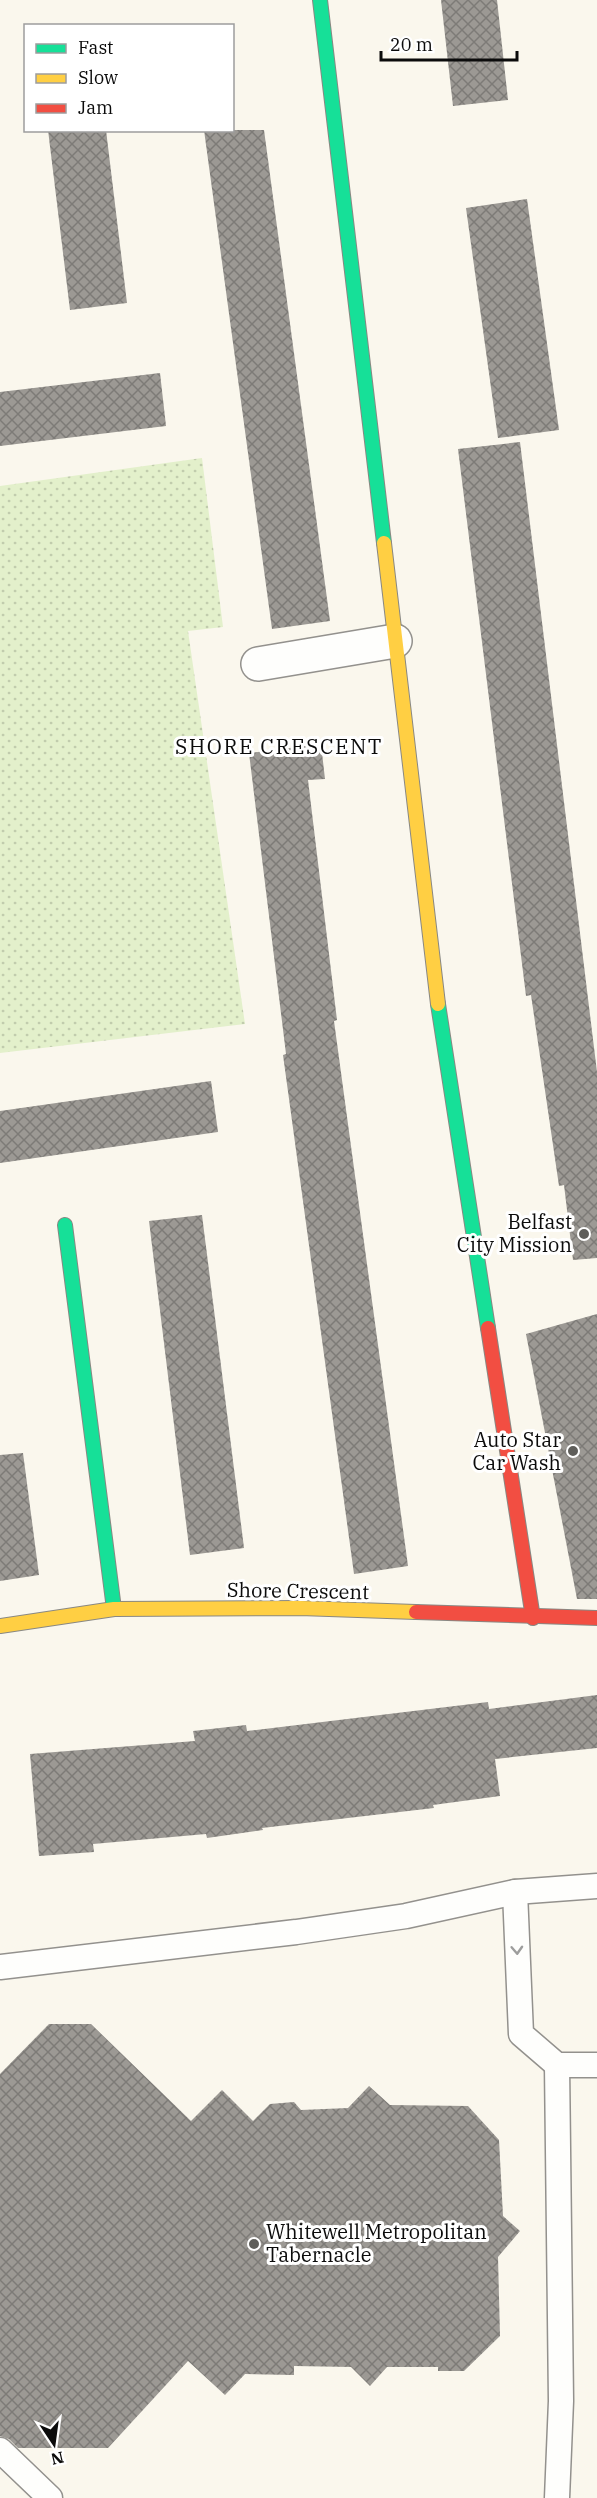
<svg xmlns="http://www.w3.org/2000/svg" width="597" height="2498" viewBox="0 0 597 2498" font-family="'IBM Plex Serif',serif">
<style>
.grass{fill:url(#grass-dots)}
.building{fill:url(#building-cross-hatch)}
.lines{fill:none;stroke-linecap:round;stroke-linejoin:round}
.lane-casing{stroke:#93918d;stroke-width:27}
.street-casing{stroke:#93918d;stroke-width:36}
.fast-casing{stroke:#898883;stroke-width:16}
.slow-casing{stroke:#898883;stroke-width:16}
.jam-casing{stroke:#898883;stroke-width:16}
.lane{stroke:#fefefc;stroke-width:24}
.street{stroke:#fefefc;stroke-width:33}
.fast{stroke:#16e098;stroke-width:14}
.slow{stroke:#ffcf43;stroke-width:14}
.jam{stroke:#f24e42;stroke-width:14}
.oneway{stroke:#9d9d9c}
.poi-dot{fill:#5f5e5a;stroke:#fff;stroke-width:2}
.labels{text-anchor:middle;stroke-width:6;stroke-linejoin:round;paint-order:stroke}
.poi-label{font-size:20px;fill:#0b0b0b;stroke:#fff;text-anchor:end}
.street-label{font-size:20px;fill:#0b0b0b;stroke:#fff}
.neighbourhood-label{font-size:21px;letter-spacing:1.5px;fill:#0b0b0b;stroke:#fff}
</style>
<defs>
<pattern id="grass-dots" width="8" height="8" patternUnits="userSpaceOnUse" patternTransform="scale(1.5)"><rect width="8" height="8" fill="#e3f0cb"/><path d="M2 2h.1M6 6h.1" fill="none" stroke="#c1ccad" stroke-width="1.8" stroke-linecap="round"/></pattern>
<pattern id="building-cross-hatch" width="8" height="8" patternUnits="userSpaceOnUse" patternTransform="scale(1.5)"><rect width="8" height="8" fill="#9c9994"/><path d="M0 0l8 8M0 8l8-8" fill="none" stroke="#7d7b77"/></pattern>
</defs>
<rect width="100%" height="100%" fill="#faf7ed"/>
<path class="grass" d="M 202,458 L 223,627 L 188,631 L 245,1024 L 0,1053 L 0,486 Z"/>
<g class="building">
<path d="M 441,0 L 497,0 L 508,100 L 453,106 Z"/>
<path d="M 48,130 L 106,130 L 127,303 L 70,310 Z"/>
<path d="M 204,130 L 264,130 L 330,621 L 272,629 Z"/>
<path d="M 527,199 L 559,430 L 498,438 L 466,208 Z"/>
<path d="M 160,373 L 166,426 L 0,446 L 0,392 Z"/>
<path d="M 520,442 L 597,1072 L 597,1258 L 573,1260 L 564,1185 L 559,1186 L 531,995 L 526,996 L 458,449 Z"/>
<path d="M 321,744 L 325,779 L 308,780 L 337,1020 L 334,1021 L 408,1566 L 354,1574 L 283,1055 L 286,1054 L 249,753 Z"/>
<path d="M 211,1081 L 218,1132 L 0,1163 L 0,1111 Z"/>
<path d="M 202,1215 L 244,1548 L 190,1555 L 149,1221 Z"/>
<path d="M 597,1314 L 597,1599 L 577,1599 L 526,1334 Z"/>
<path d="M 23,1453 L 39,1575 L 0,1581 L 0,1455 Z"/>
<path d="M 597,1695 L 597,1748 L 495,1759 L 500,1796 L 433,1805 L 434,1808 L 262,1828 L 263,1830 L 207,1838 L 206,1834 L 93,1844 L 94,1852 L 39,1856 L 30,1754 L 195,1741 L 193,1731 L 246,1725 L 247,1731 L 488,1702 L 489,1709 Z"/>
<path d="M 49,2024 L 91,2024 L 191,2121 L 222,2090 L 253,2121 L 270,2104 L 294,2102 L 301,2110 L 348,2108 L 369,2086 L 390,2105 L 468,2106 L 499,2140 L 503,2216 L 520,2231 L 498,2257 L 500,2336 L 464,2371 L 438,2371 L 438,2367 L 387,2367 L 370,2386 L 351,2367 L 294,2366 L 294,2375 L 245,2374 L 225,2395 L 188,2361 L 108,2448 L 18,2448 L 9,2439 L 0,2436 L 0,2074 Z"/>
</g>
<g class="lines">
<g class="lane-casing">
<g id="lane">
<path d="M 515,1892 L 521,2034 L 557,2065 L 597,2065"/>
<path d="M 0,1967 L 296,1932 L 406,1916 L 515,1892 L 597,1886"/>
<path d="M 0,2450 L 50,2498"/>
<path d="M 557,2498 L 561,2401 L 557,2065"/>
</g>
</g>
<g class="street-casing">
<path id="street" d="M 258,664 L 395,641"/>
</g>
<g class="fast-casing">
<g id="fast">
<path d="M 320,0 L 384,543"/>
<path d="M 438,1004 L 488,1328"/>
<path d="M 65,1225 L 114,1609"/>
</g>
</g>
<g class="slow-casing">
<g id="slow">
<path d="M 384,543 L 438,1004"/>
<path d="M 0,1626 L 114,1609 L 300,1608 L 416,1612"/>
</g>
</g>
<g class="jam-casing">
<g id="jam">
<path d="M 488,1328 L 533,1618"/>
<path d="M 416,1612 L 597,1618"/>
</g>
</g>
<use href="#lane" class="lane"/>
<use href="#street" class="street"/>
<use href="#fast" class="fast"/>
<use href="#slow" class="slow"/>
<use href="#jam" class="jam"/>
</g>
<defs><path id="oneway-chevron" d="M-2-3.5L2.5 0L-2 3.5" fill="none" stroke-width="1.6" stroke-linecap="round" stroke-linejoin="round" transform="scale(1.5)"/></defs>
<use class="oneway" href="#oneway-chevron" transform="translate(517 1950) rotate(87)"/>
<g class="poi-dot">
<circle cx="584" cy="1234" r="6"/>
<circle cx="573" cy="1451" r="6"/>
<circle cx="254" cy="2244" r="6"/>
</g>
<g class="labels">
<g class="poi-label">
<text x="572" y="1229">Belfast<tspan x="572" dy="23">City Mission</tspan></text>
<text x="561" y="1447">Auto Star<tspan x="561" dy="23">Car Wash</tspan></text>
<text x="266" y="2239" text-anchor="start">Whitewell Metropolitan<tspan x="266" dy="23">Tabernacle</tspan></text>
</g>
<g class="street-label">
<text transform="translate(298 1591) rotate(1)" y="7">Shore Crescent</text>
</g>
<g class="neighbourhood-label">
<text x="279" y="754">SHORE CRESCENT</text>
</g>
</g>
<rect x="24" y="24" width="210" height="108" fill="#ffffff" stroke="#9d9d9d" stroke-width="1.5"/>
<rect x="36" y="44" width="30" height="9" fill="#16e098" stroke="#9d9d9d" stroke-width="1.5"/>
<text x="78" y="54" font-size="18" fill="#0b0b0b">Fast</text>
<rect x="36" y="74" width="30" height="9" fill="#ffcf43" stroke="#9d9d9d" stroke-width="1.5"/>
<text x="78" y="84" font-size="18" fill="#0b0b0b">Slow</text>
<rect x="36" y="104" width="30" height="9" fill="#f24e42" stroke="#9d9d9d" stroke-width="1.5"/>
<text x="78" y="114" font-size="18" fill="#0b0b0b">Jam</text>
<g transform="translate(54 2444) rotate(167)" stroke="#ffffff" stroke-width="4.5" paint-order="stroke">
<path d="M0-4.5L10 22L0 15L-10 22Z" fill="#0b0b0b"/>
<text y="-9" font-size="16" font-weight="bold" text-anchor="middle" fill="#0b0b0b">N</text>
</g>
<path d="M381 51v9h136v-9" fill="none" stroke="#0b0b0b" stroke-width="3"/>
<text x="390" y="51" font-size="18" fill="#0b0b0b" stroke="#ffffff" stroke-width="4.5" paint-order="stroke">20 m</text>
</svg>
